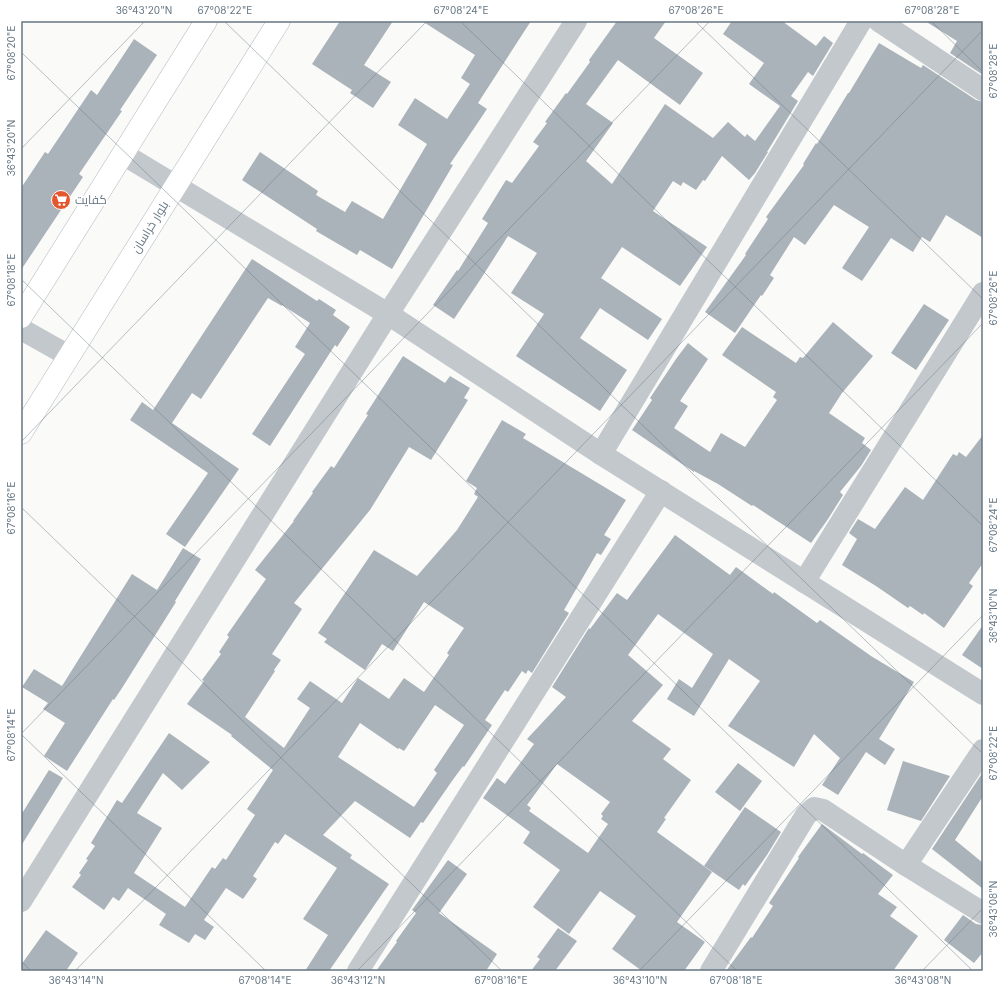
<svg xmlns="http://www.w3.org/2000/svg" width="1004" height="992" viewBox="0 0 1004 992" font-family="Inter,Cairo,sans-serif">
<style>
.building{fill:#aab3b9;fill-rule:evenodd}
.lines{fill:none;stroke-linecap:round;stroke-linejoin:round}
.secondary-casing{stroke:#b3babf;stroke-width:23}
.minor{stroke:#c3c8cc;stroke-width:22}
.secondary{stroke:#fff;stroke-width:22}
.ticks{fill:none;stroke:#657683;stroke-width:1;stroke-opacity:0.45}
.labels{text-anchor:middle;stroke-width:4;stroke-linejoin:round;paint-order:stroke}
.poi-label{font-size:12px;fill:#657683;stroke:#fff;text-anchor:start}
.street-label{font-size:12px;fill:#657683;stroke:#fff}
.neatline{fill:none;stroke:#657683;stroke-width:1.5}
.ticks-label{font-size:10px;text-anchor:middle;fill:#657683}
</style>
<rect width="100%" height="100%" fill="#fafaf8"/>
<g class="building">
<path d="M 340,21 L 393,21 L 364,65 L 391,82 L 373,108 L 350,93 L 352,90 L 312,64 Z"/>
<path d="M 422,21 L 531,21 L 478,103 L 487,109 L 450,164 L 453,165 L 392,269 L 360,250 L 357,255 L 316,231 L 317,229 L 242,180 L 260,152 L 318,191 L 316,195 L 345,212 L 352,201 L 383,219 L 427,144 L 398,125 L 415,98 L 447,119 L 470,84 L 461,78 L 475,55 Z"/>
<path d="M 617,21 L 666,21 L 654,38 L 703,73 L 680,105 L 618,60 L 586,104 L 613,123 L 586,161 L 612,184 L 665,104 L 713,138 L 728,122 L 745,137 L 747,134 L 755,141 L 780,106 L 749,84 L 764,63 L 723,34 L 732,21 L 782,21 L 816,46 L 824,36 L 833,43 L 813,76 L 808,72 L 791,96 L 798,101 L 767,152 L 768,152 L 755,173 L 749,180 L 722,156 L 705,181 L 703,180 L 696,190 L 683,182 L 681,186 L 673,181 L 653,211 L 707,247 L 680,286 L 622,247 L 601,278 L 662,319 L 648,340 L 600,308 L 580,338 L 627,370 L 600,411 L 516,356 L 544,314 L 511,293 L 537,253 L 508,236 L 482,277 L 454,319 L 433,305 L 457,270 L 458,271 L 488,223 L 482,219 L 506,180 L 512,183 L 539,146 L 533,142 L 547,123 L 545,122 L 566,93 L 567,94 L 590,62 L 589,60 Z"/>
<path d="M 925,21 L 983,21 L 983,75 L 950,53 L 957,41 Z"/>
<path d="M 134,39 L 157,55 L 120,110 L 122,111 L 79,174 L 83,177 L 21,270 L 21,188 L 45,152 L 48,154 L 91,90 L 97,95 Z"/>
<path d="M 879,43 L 921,68 L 923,65 L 976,100 L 983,102 L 983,238 L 946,215 L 930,242 L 922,237 L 913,252 L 891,238 L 862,281 L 842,268 L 869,227 L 834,205 L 805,245 L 794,237 L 770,275 L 774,278 L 762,296 L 761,295 L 735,333 L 705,312 L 746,255 L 745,254 L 768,219 L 766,217 L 804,165 L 803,164 L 816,143 L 817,144 L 848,93 L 849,93 Z"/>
<path d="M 252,259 L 317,301 L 319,299 L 336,310 L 333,315 L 350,327 L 337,347 L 335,345 L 270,446 L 252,434 L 305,354 L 295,347 L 310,323 L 282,305 L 282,306 L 268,298 L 201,399 L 192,393 L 172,423 L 239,469 L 185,547 L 166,534 L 208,473 L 130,420 L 142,402 L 153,410 Z"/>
<path d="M 924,304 L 949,320 L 916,370 L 891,353 Z"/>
<path d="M 833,322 L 873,356 L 842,393 L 829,413 L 865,438 L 862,443 L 871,450 L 861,466 L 840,492 L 843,495 L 828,519 L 811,543 L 753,505 L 752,506 L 718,484 L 694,471 L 694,472 L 632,430 L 652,400 L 650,398 L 676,359 L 688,343 L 708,359 L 680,401 L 688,406 L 674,428 L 710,452 L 721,433 L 745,447 L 777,400 L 773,397 L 776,392 L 722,355 L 742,327 L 796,363 L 800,357 L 803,358 Z"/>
<path d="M 403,356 L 445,383 L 450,376 L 470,388 L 464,398 L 468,400 L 431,460 L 409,447 L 370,510 L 294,603 L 302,609 L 272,654 L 281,660 L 274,670 L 275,671 L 245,717 L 284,748 L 310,708 L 297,699 L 310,681 L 342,703 L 358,678 L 389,699 L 404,678 L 424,692 L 449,655 L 447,653 L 464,628 L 424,602 L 393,651 L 382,644 L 365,670 L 324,642 L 327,639 L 318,633 L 374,550 L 417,576 L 457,530 L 478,497 L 474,494 L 477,488 L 466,481 L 502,420 L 526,434 L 523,438 L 626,500 L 604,535 L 611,539 L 601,555 L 597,553 L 564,610 L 569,613 L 532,673 L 528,670 L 526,674 L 522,671 L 508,692 L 505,690 L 485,720 L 492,725 L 464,767 L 463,766 L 452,781 L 423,823 L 421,822 L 410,838 L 355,801 L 323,835 L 352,855 L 350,858 L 389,884 L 329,971 L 305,971 L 328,935 L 303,919 L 337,868 L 285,834 L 278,844 L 275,842 L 253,876 L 257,879 L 243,899 L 226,888 L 204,920 L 214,927 L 205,940 L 195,934 L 189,943 L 159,925 L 166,914 L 128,888 L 119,901 L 113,897 L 104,910 L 72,887 L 81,875 L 79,873 L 88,860 L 86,859 L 95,846 L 91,843 L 117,800 L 122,803 L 169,733 L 210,762 L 182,790 L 163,773 L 137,813 L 162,828 L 134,873 L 185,907 L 212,867 L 215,869 L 223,858 L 226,860 L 255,815 L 247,809 L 273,770 L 231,736 L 232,735 L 187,704 L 204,681 L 202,680 L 221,654 L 219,652 L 229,637 L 227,635 L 266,579 L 255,570 L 294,521 L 293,521 L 313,493 L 312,492 L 331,466 L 334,468 L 368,415 L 366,414 ZM 435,705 L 464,725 L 434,770 L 437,773 L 414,807 L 338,757 L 360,723 L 398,749 L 399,748 L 404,751 Z"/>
<path d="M 983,435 L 983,563 L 969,583 L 973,586 L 944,628 L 924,613 L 923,615 L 910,606 L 908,608 L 876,586 L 842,565 L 857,539 L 849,533 L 858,519 L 875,529 L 905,487 L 923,500 L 953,454 L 957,456 L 959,452 L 966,457 Z"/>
<path d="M 675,535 L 730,575 L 736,567 L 773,594 L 774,592 L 817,623 L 820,620 L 871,656 L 914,682 L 879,739 L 895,749 L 885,765 L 866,752 L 838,795 L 822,785 L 840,758 L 814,734 L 794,767 L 728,726 L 760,681 L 729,659 L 694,716 L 667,699 L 679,679 L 692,688 L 713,654 L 658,614 L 628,655 L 663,685 L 632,721 L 671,749 L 663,759 L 691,780 L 664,818 L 666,819 L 657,832 L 712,872 L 677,922 L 705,942 L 684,971 L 642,971 L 612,949 L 636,916 L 600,891 L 569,934 L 533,907 L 560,870 L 523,843 L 530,832 L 483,798 L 497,778 L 505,784 L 534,744 L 527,739 L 566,697 L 552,687 L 589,628 L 590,629 L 617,593 L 627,600 ZM 557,764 L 610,802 L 601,814 L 603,816 L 601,819 L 608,824 L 588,853 L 529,811 L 531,808 L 527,805 Z"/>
<path d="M 183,548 L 201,559 L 175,601 L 176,602 L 122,688 L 114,700 L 113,699 L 67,771 L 44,756 L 65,723 L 43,709 L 48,703 L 22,687 L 34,669 L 62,686 L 132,574 L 157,590 Z"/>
<path d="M 983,625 L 983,669 L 962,655 Z"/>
<path d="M 903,761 L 950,776 L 921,821 L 887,810 Z"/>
<path d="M 738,763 L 762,781 L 740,811 L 715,792 Z"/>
<path d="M 49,770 L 63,778 L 21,846 L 21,815 Z"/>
<path d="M 983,772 L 983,796 L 955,840 L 983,863 L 983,889 L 932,849 Z"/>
<path d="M 745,807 L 781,832 L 767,855 L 745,886 L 743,884 L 739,890 L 704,866 Z"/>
<path d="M 822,824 L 862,854 L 863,853 L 893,875 L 878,894 L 897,907 L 890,916 L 918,936 L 893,971 L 726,971 L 751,937 L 752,938 L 773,906 L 769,903 L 799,858 L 798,857 Z"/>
<path d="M 448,860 L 467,874 L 439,913 L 497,954 L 486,971 L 376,971 L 397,942 L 396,941 L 416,913 L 412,910 Z"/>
<path d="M 963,915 L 976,924 L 983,925 L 983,952 L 974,963 L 944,940 Z"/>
<path d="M 558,928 L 577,941 L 555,971 L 531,971 L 540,959 L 537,957 Z"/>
<path d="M 46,930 L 78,953 L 66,971 L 21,971 L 21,965 Z"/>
</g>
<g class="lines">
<g class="secondary-casing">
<g id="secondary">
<path d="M 21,317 L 206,21"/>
<path d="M 21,433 L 279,21"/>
</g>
</g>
<g class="minor">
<path d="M 879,21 L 983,90"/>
<path d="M 123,154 L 388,314 L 601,454 L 983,694"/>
<path d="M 21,329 L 69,356"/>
<path d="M 601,454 L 861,21"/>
<path d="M 804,582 L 983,293"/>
<path d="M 906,865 L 983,750"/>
<path d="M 21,901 L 388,314 L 576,21"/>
<path d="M 358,971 L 661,491"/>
<path d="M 711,971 L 806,815 L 814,808 L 823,810 L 906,865 L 983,913"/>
</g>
<use href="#secondary" class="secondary"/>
</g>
<path class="ticks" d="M 224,21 L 983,754M 460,21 L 983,526M 695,21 L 983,299M 931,21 L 983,72M 21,52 L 973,971M 21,149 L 145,21M 21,279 L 737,971M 21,442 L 427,21M 21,507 L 502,971M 21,734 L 266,971M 21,734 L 710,21M 21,961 L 31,971M 75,971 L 983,30M 357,971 L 983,323M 639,971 L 983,615M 922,971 L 983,908"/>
<defs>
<g id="supermarket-disc" transform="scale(1)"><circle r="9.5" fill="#e4572e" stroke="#fff"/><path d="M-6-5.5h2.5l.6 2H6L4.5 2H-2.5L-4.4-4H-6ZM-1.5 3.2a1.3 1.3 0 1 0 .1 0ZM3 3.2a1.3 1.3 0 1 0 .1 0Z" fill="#fff"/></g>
</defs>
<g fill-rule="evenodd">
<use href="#supermarket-disc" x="61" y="200"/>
</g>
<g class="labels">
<g class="poi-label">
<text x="75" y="204">کفایت</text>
</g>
<g class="street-label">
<text transform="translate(150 227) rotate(-58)" y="4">بلوار خراسان</text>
</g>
</g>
<rect width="1004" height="992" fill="none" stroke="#ffffff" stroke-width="44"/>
<rect x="22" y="22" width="960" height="948" class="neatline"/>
<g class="ticks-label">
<text x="144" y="14">36°43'20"N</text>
<text x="225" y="14">67°08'22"E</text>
<text x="461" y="14">67°08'24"E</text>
<text x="696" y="14">67°08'26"E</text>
<text x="932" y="14">67°08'28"E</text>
<text transform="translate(11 53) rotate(-90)" y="4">67°08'20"E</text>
<text transform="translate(993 71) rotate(-90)" y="4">67°08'28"E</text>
<text transform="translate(11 148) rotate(-90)" y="4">36°43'20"N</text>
<text transform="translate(11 280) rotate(-90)" y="4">67°08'18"E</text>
<text transform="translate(993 298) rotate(-90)" y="4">67°08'26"E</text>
<text transform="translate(11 508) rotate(-90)" y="4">67°08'16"E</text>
<text transform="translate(993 525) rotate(-90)" y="4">67°08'24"E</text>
<text transform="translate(993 616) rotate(-90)" y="4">36°43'10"N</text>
<text transform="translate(11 735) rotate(-90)" y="4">67°08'14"E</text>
<text transform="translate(993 753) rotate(-90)" y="4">67°08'22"E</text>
<text transform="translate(993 909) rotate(-90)" y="4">36°43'08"N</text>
<text x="76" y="984">36°43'14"N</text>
<text x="265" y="984">67°08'14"E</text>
<text x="358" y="984">36°43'12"N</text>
<text x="501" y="984">67°08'16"E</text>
<text x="640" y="984">36°43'10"N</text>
<text x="736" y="984">67°08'18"E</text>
<text x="923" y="984">36°43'08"N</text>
</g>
</svg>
